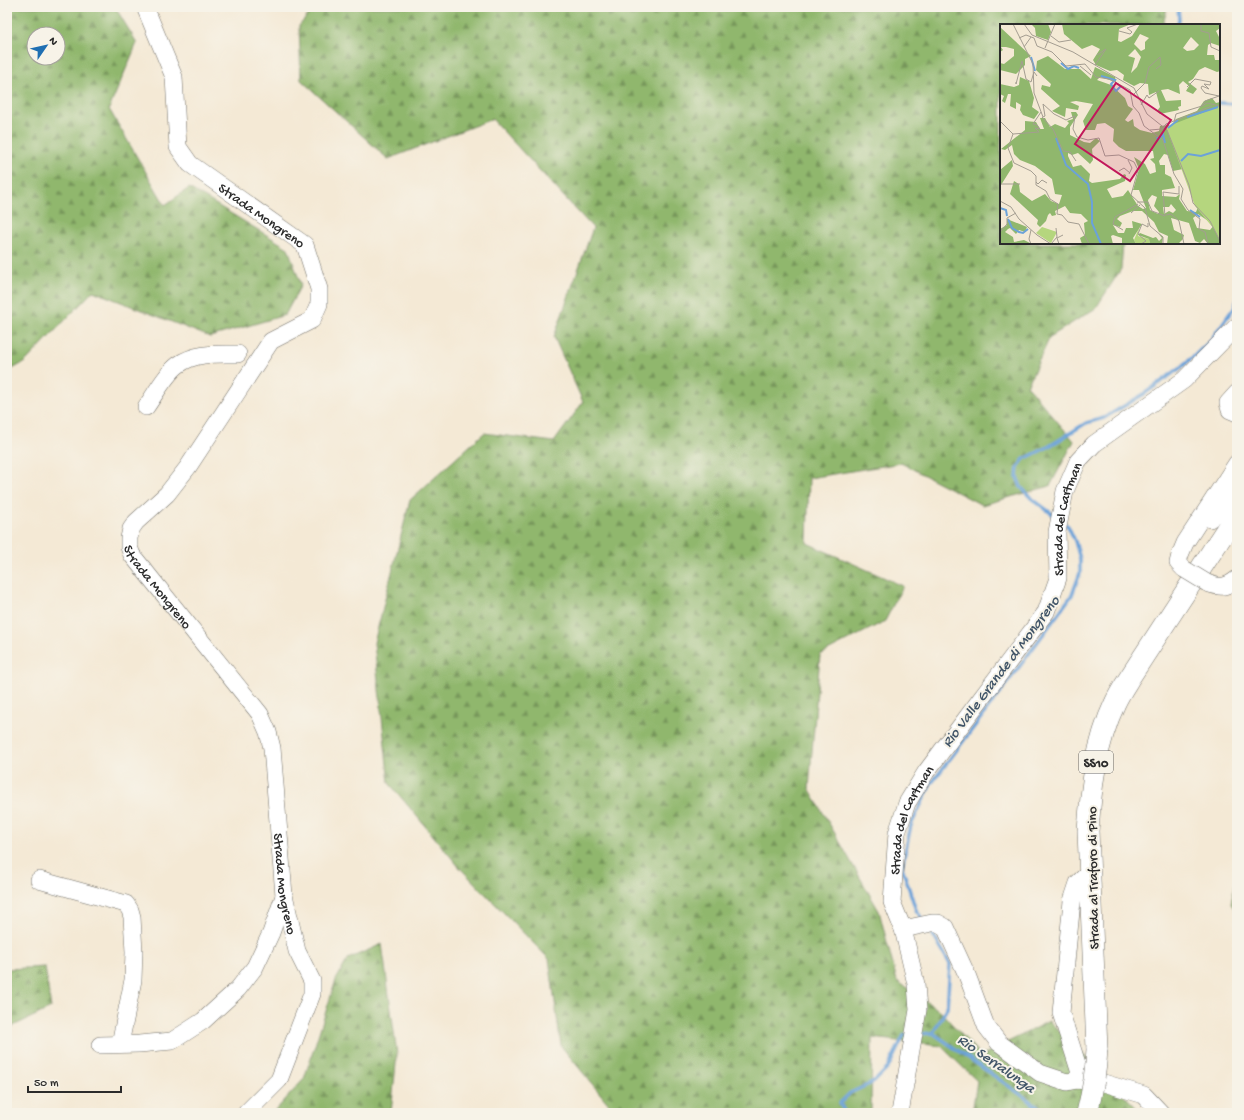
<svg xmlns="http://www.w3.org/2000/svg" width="1244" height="1120" viewBox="0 0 1244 1120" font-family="'Gochi Hand',sans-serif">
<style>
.forest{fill:url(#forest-firs);stroke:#5e714c;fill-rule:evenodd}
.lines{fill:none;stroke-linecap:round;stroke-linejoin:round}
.stream{stroke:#6ba2d9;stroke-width:3.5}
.minor-casing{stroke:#716e66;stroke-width:18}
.major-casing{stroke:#716e66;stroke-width:22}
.minor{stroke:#fff;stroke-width:17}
.major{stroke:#fff;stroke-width:21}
.minor-bridge-casing{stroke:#716e66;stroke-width:18;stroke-linecap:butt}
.major-bridge-casing{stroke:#716e66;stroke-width:22;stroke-linecap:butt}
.minor-bridge{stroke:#fff;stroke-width:17}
.major-bridge{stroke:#fff;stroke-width:21}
.labels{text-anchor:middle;stroke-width:4;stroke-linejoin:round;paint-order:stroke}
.shield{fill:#f7f3e8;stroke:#686764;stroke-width:1}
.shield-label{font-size:13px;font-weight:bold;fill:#2b2b2b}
.street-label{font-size:14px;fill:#2b2b2b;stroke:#f7f3e8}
.water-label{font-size:15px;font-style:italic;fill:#415568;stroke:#f7f3e8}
.inset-river{fill:none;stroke:#6ba2d9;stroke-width:2}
.inset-road{fill:none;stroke:#a49d91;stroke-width:1}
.view{fill:#c2185b;fill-opacity:0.15;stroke:#c2185b;stroke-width:2}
.inset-edge{fill:none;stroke:#2b2b2b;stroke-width:2}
</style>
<defs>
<pattern id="forest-firs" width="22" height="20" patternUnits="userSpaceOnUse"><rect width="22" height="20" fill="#90b76d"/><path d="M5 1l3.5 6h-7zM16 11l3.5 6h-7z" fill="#76955a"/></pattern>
</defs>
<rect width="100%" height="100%" fill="#f7f3e8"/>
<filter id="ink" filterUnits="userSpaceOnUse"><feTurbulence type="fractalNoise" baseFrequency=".025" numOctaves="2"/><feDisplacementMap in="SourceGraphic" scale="8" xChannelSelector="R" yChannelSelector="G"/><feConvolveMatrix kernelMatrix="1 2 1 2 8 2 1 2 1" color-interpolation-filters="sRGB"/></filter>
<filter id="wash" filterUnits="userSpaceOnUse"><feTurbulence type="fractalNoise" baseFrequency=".012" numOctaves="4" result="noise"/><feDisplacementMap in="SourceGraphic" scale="16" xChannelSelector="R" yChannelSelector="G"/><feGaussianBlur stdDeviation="0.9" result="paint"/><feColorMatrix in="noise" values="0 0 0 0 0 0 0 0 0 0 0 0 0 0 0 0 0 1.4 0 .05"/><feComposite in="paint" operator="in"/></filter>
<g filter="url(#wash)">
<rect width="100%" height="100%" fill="#f4e9d5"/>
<g class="forest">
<path d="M 7,7 L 115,7 L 137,43 L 109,109 L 165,205 L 189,188 L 288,248 L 301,285 L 285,315 L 210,337 L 93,291 L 25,362 L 7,372 ZM 34,34 L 58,34 L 58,58 L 34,58 Z"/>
<path d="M 315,7 L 1167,7 L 1163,25 L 1001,25 L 1001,243 L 1123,243 L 1121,269 L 1096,308 L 1050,337 L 1027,386 L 1074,441 L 1050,486 L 982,505 L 901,463 L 809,478 L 807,543 L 903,586 L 885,621 L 820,655 L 809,788 L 879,911 L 897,981 L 940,1011 L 981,1056 L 1049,1021 L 1142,1113 L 972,1113 L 977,1081 L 941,1046 L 872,1038 L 871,1113 L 616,1113 L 561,1046 L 549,959 L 460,868 L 389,783 L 374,643 L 410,500 L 484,433 L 554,442 L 583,402 L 554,337 L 593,228 L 492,119 L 388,159 L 301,80 L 299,26 Z"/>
<path d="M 1237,869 L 1237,912 L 1231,904 Z"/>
<path d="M 382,944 L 397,1054 L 391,1113 L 273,1113 L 304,1079 L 336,980 L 348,959 Z"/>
<path d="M 45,967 L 51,1008 L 7,1029 L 7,969 Z"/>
</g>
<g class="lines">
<g class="stream">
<path d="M 1177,25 L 1179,20 L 1178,7"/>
<path d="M 1219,103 L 1237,104"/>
<path d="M 1055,516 L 1031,498 L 1021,487 L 1017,477 L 1018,467 L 1024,459 L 1048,447 L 1086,423 L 1104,418 L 1144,394 L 1184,365 L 1210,341 L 1235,306 L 1237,300"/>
<path d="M 923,920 L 916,910 L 902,867 L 911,825 L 931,784 L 1014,674 L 1072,595 L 1080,573 L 1080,559 L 1075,541 L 1068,526 L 1063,523"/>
<path d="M 929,928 L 950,964 L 947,1008 L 933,1033"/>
<path d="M 933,1033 L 1047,1113"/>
<path d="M 918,1034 L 933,1033"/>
<path d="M 845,1113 L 840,1103 L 850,1093 L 874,1082 L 888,1068 L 904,1035 L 910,1034"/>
</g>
</g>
</g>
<g filter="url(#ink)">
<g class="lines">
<g class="minor-casing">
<g id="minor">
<path id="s1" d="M 145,7 L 174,77 L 178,147 L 190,164 L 305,245 L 319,289 L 319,304 L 312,320 L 271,341 L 188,467 L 167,494 L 136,522 L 131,529 L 129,538 L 129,547 L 132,555 L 260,714 L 268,732 L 272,748 L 284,895 L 297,951 L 312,981 L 312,994 L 279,1080 L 246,1113"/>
<path d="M 1237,393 L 1228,403 L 1230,410 L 1237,413"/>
<path d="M 146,407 C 156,393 165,375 178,365 C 195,352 219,354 238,354"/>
<path d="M 1210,519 L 1226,503 L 1237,487"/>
<path d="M 1184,569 L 1178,563 L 1180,555 L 1185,543 L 1237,463"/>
<path d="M 1207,583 C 1221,588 1225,588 1237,579"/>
<path d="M 39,880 L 126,904 L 130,910 L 132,917 L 134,952 L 133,980 L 120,1044"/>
<path d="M 903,929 L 932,923 L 938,923 L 945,927 L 967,975 L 986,1026 L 999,1043 L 1040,1073 L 1067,1082 L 1077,1080 L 1104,1083 L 1144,1095 L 1161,1113"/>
<path d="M 100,1045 L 139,1044 L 172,1041 L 203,1021 L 238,989 L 255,967 L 271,933 L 284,896"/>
<path d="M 1077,1080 L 1080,1073 L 1061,1013 L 1072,901 L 1078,883 L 1090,872"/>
<path id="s2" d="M 900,1113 L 918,1010 L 916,984 L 903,929 L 892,902 L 897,833 L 907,803 L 926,772 L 1046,612 L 1058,578 L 1057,532 L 1065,491 L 1078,461 L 1094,444 L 1184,380 L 1237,326"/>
</g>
</g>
<g class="major-casing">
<path id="major" d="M 1097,1049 L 1088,831 C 1091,788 1096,743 1115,703 C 1119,694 1125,685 1130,677 L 1237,513"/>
</g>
<use href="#minor" class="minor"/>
<use href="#major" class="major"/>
<g class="minor-bridge-casing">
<path id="minor-bridge" d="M 1184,569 L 1207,583"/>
</g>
<g class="major-bridge-casing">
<path id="major-bridge" d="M 1087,1113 C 1093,1090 1096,1073 1097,1049"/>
</g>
<use href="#minor-bridge" class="minor-bridge"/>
<use href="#major-bridge" class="major-bridge"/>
</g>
</g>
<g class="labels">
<rect class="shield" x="1079" y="751" width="34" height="22" rx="3"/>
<g class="shield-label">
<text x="1096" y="767">SS10</text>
</g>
<g class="street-label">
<text dy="5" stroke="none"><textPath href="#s1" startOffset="255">Strada Mongreno</textPath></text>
<text dy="5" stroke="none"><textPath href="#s2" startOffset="650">Strada del Cartman</textPath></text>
<text dy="5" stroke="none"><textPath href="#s1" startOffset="735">Strada Mongreno</textPath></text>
<text dy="5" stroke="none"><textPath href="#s2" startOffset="302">Strada del Cartman</textPath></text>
<text transform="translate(1092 878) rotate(-91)" y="5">Strada al Traforo di Pino</text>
<text dy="5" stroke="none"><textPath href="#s1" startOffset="1071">Strada Mongreno</textPath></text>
</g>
<g class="water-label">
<text transform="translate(1000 671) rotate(-53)" y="5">Rio Valle Grande di Mongreno</text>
<text transform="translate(997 1063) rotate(35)" y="5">Rio Serralunga</text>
</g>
</g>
<g transform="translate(1000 24)">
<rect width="220" height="220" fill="#f4e9d5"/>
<path d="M 42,203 L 57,208 L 51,219 L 36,209 ZM 139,204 L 138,212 L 149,215 L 150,220 L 136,220 L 134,216 Z" fill="#b5d67e"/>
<path d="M 31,0 L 48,0 L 51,8 L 48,16 L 36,12 L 35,4 ZM 62,0 L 131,0 L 119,5 L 118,17 L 121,18 L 132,12 L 140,0 L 220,0 L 220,4 L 216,7 L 220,15 L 220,22 L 211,19 L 208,21 L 207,31 L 214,31 L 215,36 L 220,36 L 220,47 L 217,48 L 205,43 L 199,46 L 193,55 L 188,58 L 197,65 L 193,70 L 186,67 L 189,62 L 183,57 L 179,61 L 180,70 L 168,65 L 161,66 L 166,77 L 181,76 L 181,82 L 178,83 L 179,86 L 160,90 L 157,87 L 160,83 L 156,68 L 149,71 L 148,60 L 140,59 L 134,62 L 123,56 L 124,51 L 117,46 L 110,47 L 96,41 L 93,36 L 100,25 L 92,21 L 82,25 L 64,10 ZM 140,10 L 149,14 L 145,18 L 145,25 L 141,27 L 134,20 ZM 191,13 L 199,21 L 194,26 L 187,27 L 183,24 ZM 135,25 L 141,33 L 137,43 L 131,49 L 135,34 L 128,32 ZM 0,3 L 31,32 L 25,35 L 25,41 L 16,50 L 0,46 L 0,39 L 4,40 L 14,32 L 14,25 L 6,23 L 1,23 L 3,26 L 0,28 ZM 48,32 L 65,45 L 80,45 L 91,55 L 95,43 L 115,53 L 116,58 L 100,53 L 97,56 L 111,61 L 125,74 L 128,82 L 133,85 L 125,96 L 128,98 L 133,95 L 134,102 L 140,106 L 152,109 L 159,107 L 160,102 L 169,101 L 170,104 L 176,95 L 197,87 L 204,77 L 212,74 L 216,79 L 220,78 L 220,220 L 208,220 L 204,215 L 200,219 L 195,217 L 189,199 L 171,194 L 174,206 L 184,211 L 183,215 L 178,220 L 167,220 L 168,212 L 159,208 L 154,198 L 142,187 L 133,187 L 120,192 L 117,195 L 122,199 L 120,203 L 113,201 L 118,209 L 124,209 L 126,204 L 133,204 L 132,197 L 142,200 L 133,214 L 136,220 L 122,220 L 122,214 L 113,211 L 111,212 L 113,220 L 82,220 L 80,214 L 85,211 L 84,199 L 88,197 L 81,190 L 70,189 L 65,182 L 55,187 L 56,191 L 52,192 L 50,189 L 48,191 L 46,197 L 40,203 L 37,200 L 38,196 L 10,170 L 14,157 L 19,160 L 20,168 L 32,177 L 45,170 L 51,177 L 59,180 L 62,171 L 55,170 L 52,155 L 35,142 L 20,136 L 14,130 L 12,121 L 5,126 L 1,125 L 25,106 L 25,97 L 36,98 L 40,105 L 44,105 L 40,94 L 45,94 L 50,103 L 55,100 L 65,104 L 69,99 L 67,97 L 73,95 L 71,88 L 76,88 L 78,91 L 70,103 L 70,111 L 84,118 L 90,119 L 96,114 L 100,117 L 92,125 L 93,136 L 90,140 L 78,129 L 72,131 L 68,129 L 68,132 L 73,143 L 81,141 L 90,150 L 89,157 L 92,159 L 120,155 L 124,150 L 126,151 L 125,157 L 107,165 L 112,174 L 123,172 L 128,166 L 138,182 L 143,185 L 146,184 L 139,166 L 133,166 L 139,145 L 134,133 L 145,140 L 150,150 L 156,148 L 155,140 L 150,135 L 154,134 L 153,127 L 126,127 L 119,123 L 113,117 L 114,105 L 105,99 L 97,100 L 95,106 L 86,106 L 83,97 L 93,80 L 76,77 L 70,78 L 79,82 L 78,86 L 66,84 L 65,93 L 52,87 L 60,82 L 41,65 L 42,61 L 50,63 L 51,60 L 36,46 L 37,37 ZM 164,130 L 168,131 L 173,147 L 183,145 L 198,183 L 196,188 L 187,187 L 179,175 L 180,170 L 176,173 L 162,172 L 162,166 L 175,164 L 171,153 L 165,150 L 165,141 L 160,141 L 159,137 ZM 152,171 L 157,173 L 154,182 L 159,188 L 158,190 L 150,186 L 148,176 ZM 171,180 L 176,186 L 173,189 L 169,187 L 164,190 L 163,183 L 169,183 ZM 198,190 L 214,201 L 210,206 L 197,204 L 193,194 ZM 20,53 L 29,57 L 34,74 L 32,83 L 39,88 L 34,95 L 23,91 L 20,86 L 21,81 L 16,78 L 16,85 L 10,82 L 11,70 L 8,70 L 5,79 L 2,77 L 4,72 L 0,70 L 0,60 L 14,63 L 19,61 ZM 12,136 L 13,142 L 1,161 L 0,146 ZM 7,195 L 27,203 L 25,208 L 19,206 L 16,210 L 10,204 L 8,205 L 5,208 L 13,213 L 14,218 L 24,216 L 32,220 L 0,220 L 0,205 L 7,201 ZM 140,209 L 153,214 L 156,213 L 159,217 L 162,214 L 158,209 L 163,213 L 162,220 L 150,220 L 149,215 L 138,211 Z" fill="#90b76d" fill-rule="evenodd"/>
<path d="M 220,82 L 220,217 L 214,205 L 195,182 L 166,103 Z" fill="#b5d67e"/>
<path class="inset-river" d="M 31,33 L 35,47M 61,39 L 68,45 L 74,42 L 79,44M 101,52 L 115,56 L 111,60 L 116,67 L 121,62M 187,93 L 218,83M 168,104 L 178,96M 157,113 L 158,116 L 163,110 L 165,119M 56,114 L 66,141 L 88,160 L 92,178 L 92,199 L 101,220M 181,137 L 188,130 L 201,132 L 220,126M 0,184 L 6,186 L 7,192M 190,186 L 200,193M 8,195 L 12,204 L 19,208 L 23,209 L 28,205"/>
<path class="inset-road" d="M 13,0 L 33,40 L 34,69 L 43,93 L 45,92 L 43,80 L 54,90 L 66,96 L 75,92 L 73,105 L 77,113 L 88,116 L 99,114 L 105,132 L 119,131 L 134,138 L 138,146 L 131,171 L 145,184 L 150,202 L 163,213 L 163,220M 24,0 L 32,11 L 73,28 L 134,64 L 147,90 L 167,106 L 189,161 L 193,179 L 210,197 L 220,217M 201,0 L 201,7 L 209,9 L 211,23 L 220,27M 119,7 L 130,10 L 132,8 L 127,4 L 138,0M 51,12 L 59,18 L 71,16M 19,14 L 26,11 L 34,14 L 37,22 L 52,28 L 66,42 L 85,40 L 96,53 L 109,55 L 130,66 L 133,82 L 139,89 L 144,102 L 163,116 L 174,150 L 183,165 L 181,175 L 188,186 L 200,195 L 199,205 L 205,208 L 208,220M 24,23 L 31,13M 45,24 L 55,0M 95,41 L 106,25 L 97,31M 80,42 L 91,51M 16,58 L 16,60 L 22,37 L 26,55 L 31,58 L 34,48 L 37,52M 187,63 L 195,55 L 211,58 L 210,61 L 204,60 L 209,65 L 202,62 L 201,64 L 205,69 L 219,72 L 205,77 L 202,82 L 207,79 L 220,82M 134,70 L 145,59 L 149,43 L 160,33 L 161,41 L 156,45M 141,81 L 147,71 L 149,74 L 159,67M 42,93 L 53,105 L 63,127 L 70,128 L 76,137M 0,97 L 13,110 L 8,124 L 14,139 L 31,147 L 36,152 L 36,161 L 46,167 L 50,175 L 58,180 L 57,190 L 62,191 L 68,198 L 79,200 L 89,220M 174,98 L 176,90 L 202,82M 150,106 L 162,105 L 166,100 L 212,82M 13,110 L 39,108 L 35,104 L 40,105 L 37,101 L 33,100 L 41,88M 128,136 L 132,144 L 129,150M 119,147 L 124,144 L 130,149M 36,158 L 38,160 L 42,156 L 47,159M 0,160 L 20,160M 0,177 L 11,183 L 19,195 L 37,211 L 51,220M 137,178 L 148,178 L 152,187 L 165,192 L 163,168 L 179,170 L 179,162M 131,189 L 140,181M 166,191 L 171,190 L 179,197 L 184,220M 31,206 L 29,215 L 31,220M 123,206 L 113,200 L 115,193 L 138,180M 0,208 L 7,200 L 7,194 L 16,189M 51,220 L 57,213 L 56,204M 59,220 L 57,214 L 63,211M 141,220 L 146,217 L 138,210 L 142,200 L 148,203 L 148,199"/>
<path class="view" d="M 116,59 L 171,96 L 130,157 L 75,120 Z"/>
<rect width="220" height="220" class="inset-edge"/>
</g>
<rect width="1244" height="1120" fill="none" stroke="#f7f3e8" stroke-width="24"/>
<g transform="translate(46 46) rotate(56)"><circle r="19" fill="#f7f3e8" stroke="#a5a39c"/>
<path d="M0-3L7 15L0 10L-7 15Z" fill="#1f6fb2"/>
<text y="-6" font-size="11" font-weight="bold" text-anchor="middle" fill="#2b2b2b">N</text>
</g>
<path d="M28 1086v6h93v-6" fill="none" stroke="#2b2b2b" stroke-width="2"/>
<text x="34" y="1086" font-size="12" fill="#2b2b2b" stroke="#f7f3e8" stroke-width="3" paint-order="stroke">50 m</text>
</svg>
